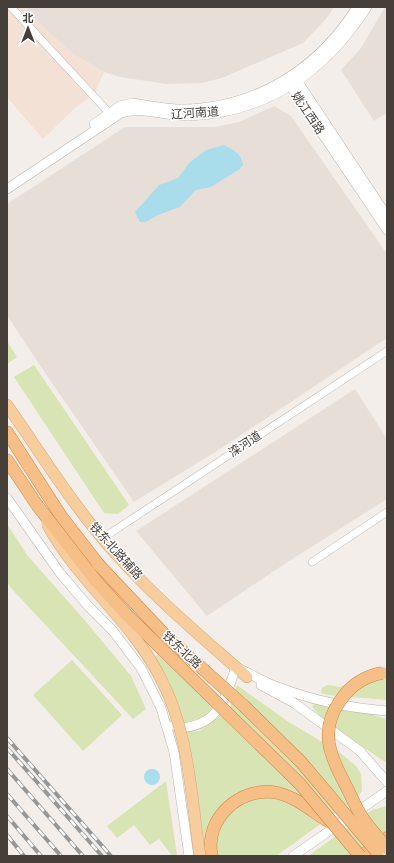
<svg xmlns="http://www.w3.org/2000/svg" width="394" height="863" viewBox="0 0 394 863" font-family="Jost,'Noto Sans SC',sans-serif">
<style>
.residential{fill:#e7dfd7}
.commercial{fill:#f3e1d5}
.green{fill:#d8e4b4}
.water{fill:#a9ddeb}
.lines{fill:none;stroke-linecap:round;stroke-linejoin:round}
.minor-casing{stroke:#beb4ac;stroke-width:8}
.tertiary-casing{stroke:#beb4ac;stroke-width:10}
.primary-casing{stroke:#dca76e;stroke-width:12}
.trunk-casing{stroke:#d38343;stroke-width:13}
.minor{stroke:#fff;stroke-width:7}
.tertiary{stroke:#fff;stroke-width:9}
.primary{stroke:#f7cd9e;stroke-width:11}
.trunk{stroke:#f6bf88;stroke-width:12}
.rail-casing{stroke:#979797;stroke-width:4}
.rail{stroke:#fff;stroke-width:2.5;stroke-dasharray:8;stroke-linecap:butt}
.primary-bridge-casing{stroke:#dca76e;stroke-width:12;stroke-linecap:butt}
.trunk-bridge-casing{stroke:#d38343;stroke-width:13;stroke-linecap:butt}
.primary-bridge{stroke:#f7cd9e;stroke-width:11}
.trunk-bridge{stroke:#f6bf88;stroke-width:12}
.labels{text-anchor:middle;stroke-width:3;stroke-linejoin:round;paint-order:stroke}
.street-label{font-size:12px;fill:#463e38;stroke:#fff}
</style>
<rect width="100%" height="100%" fill="#f3eee9"/>
<g class="residential">
<path d="M 25,7 L 334,7 L 327,18 L 303,43 L 222,78 L 202,83 L 167,84 L 120,77 L 104,72 L 73,54 L 40,24 Z"/>
<path d="M 385,7 L 387,7 L 387,113 L 374,121 L 341,70 L 361,48 Z"/>
<path d="M 274,106 L 291,116 L 387,254 L 387,338 L 220,449 L 134,502 L 39,364 L 7,315 L 7,204 L 125,127 L 215,127 L 239,122 Z"/>
<path d="M 355,389 L 387,439 L 387,499 L 283,565 L 207,616 L 136,531 Z"/>
</g>
<path class="commercial" d="M 7,7 L 25,7 L 40,24 L 73,54 L 104,72 L 95,93 L 75,108 L 43,139 L 7,97 Z"/>
<g class="green">
<path d="M 7,341 L 17,357 L 7,364 Z"/>
<path d="M 34,365 L 129,505 L 118,514 L 104,513 L 14,377 Z"/>
<path d="M 7,524 L 27,555 L 87,623 L 131,676 L 146,709 L 133,719 L 11,588 L 7,582 Z"/>
<path d="M 158,655 L 215,708 L 202,719 L 185,726 L 169,681 L 154,657 Z"/>
<path d="M 72,660 L 122,715 L 83,751 L 33,695 Z"/>
<path d="M 387,676 L 387,700 L 328,695 L 321,693 L 322,688 L 328,685 L 339,687 Z"/>
<path d="M 237,685 L 287,721 L 339,752 L 356,766 L 361,774 L 362,791 L 357,798 L 276,856 L 206,856 L 187,732 L 199,731 L 215,720 L 231,705 Z"/>
<path d="M 319,700 L 387,719 L 387,763 L 322,720 L 312,706 Z"/>
<path d="M 166,781 L 177,855 L 177,856 L 168,856 L 171,854 L 159,839 L 150,845 L 134,825 L 117,838 L 107,826 Z"/>
<path d="M 387,806 L 387,856 L 308,856 L 372,810 Z"/>
</g>
<g class="water">
<path d="M 224,145 C 234,150 242,154 243,165 L 240,169 L 211,187 L 196,190 L 180,207 L 158,215 L 146,222 L 140,222 L 135,212 L 159,185 L 178,178 L 189,163 L 206,150 Z"/>
<circle cx="152" cy="777" r="8"/>
</g>
<g class="lines">
<g class="minor-casing">
<g id="minor">
<path d="M 11,7 L 113,117"/>
<path d="M 103,538 L 387,351"/>
<path d="M 312,562 L 387,512"/>
</g>
</g>
<g class="tertiary-casing">
<g id="tertiary">
<path d="M 294,79 L 298,82 L 387,216"/>
<path d="M 290,82 L 291,87 L 387,230"/>
<path d="M 94,124 L 120,106 L 133,103 C 155,107 179,111 202,108 C 268,101 323,62 357,7"/>
<path d="M 7,189 L 121,113 C 143,106 167,117 190,116 C 269,112 325,72 367,7"/>
<path d="M 7,498 L 60,573 L 89,607 L 113,631 L 141,668 L 161,708 L 174,752 L 189,856"/>
<path d="M 261,685 L 294,703 L 360,751 L 387,782"/>
<path d="M 174,725 L 178,728 C 218,727 225,699 236,667 C 249,673 262,681 275,686 C 311,700 349,708 387,711"/>
<path d="M 293,856 L 387,791"/>
</g>
</g>
<g class="primary-casing">
<path id="primary" d="M 7,405 C 42,455 75,509 116,554 C 156,599 203,638 247,677"/>
</g>
<g class="trunk-casing">
<g id="trunk">
<path d="M 7,432 L 61,516 L 98,564"/>
<path d="M 7,460 L 37,505"/>
<path d="M 212,856 C 203,819 241,785 278,793 C 298,798 314,813 331,823"/>
<path d="M 361,856 L 387,838"/>
</g>
</g>
<use href="#minor" class="minor"/>
<use href="#tertiary" class="tertiary"/>
<use href="#primary" class="primary"/>
<use href="#trunk" class="trunk"/>
<g class="rail-casing">
<g id="rail">
<path d="M 7,738 L 111,856"/>
<path d="M 7,748 L 102,856"/>
<path d="M 7,769 L 83,856"/>
<path d="M 7,794 L 61,856"/>
<path d="M 7,816 L 41,856"/>
<path d="M 7,835 L 24,856"/>
</g>
</g>
<use href="#rail" class="rail"/>
<g class="primary-bridge-casing">
<path id="primary-bridge" d="M 47,524 C 77,580 131,620 160,677 C 189,731 191,796 200,856"/>
</g>
<g class="trunk-bridge-casing">
<g id="trunk-bridge">
<path d="M 37,505 L 96,581 L 127,615 L 300,784 L 360,856"/>
<path d="M 98,564 L 165,635 L 244,706 L 301,762 L 377,852"/>
<path d="M 382,673 C 365,676 350,686 340,701 C 319,730 330,756 345,784 C 351,795 355,806 362,817 C 369,828 379,838 387,848"/>
</g>
</g>
<use href="#primary-bridge" class="primary-bridge"/>
<use href="#trunk-bridge" class="trunk-bridge"/>
</g>
<g class="labels">
<g class="street-label">
<text transform="translate(195 113) rotate(-4)" y="4">辽河南道</text>
<text transform="translate(308 113) rotate(56)" y="4">姚江西路</text>
<text transform="translate(245 444) rotate(-33)" y="4">滦河道</text>
<text transform="translate(116 551) rotate(48)" y="4">铁东北路辅路</text>
<text transform="translate(182 650) rotate(43)" y="4">铁东北路</text>
</g>
</g>
<rect width="394" height="863" fill="none" stroke="#463e38" stroke-width="16"/>
<g transform="translate(28 28)" stroke="#ffffff" stroke-width="3" paint-order="stroke">
<path d="M0-3L7 15L0 10L-7 15Z" fill="#463e38"/>
<text y="-6" font-size="11" font-weight="bold" text-anchor="middle" fill="#463e38">北</text>
</g>
</svg>
